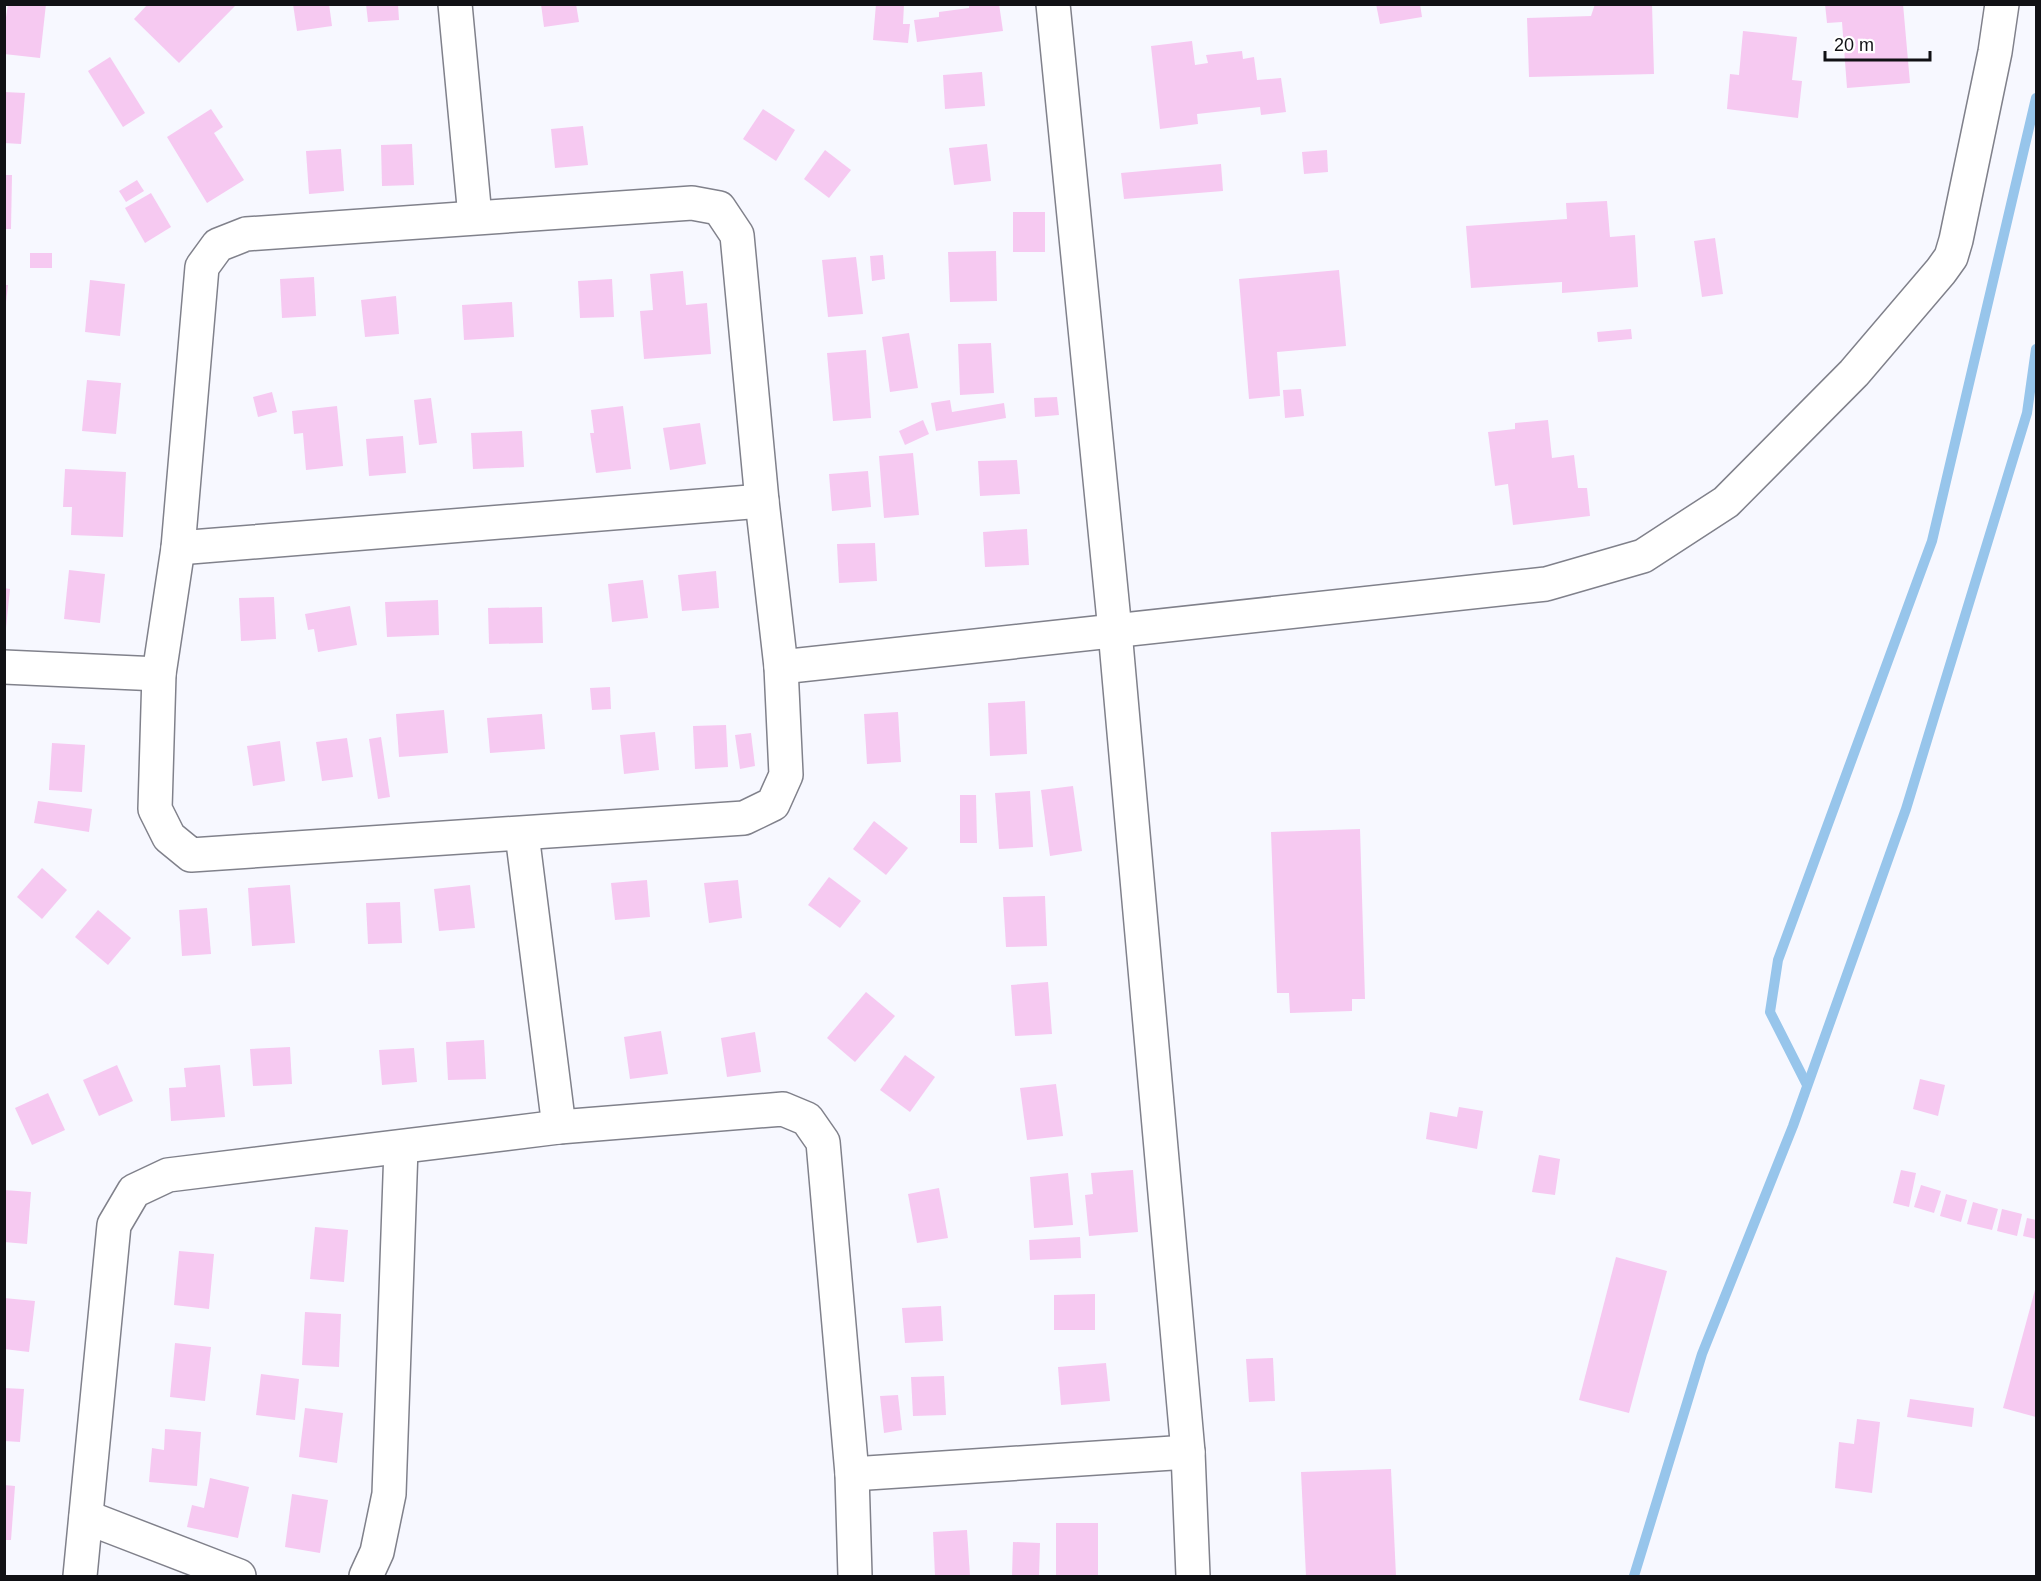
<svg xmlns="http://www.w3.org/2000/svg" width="2041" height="1581" viewBox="0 0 2041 1581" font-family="Helvetica,sans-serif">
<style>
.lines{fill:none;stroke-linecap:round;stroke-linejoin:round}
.stream{stroke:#97c5eb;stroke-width:10}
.building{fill:#f6c9f1}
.minor-casing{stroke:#80818b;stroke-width:36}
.minor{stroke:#fff;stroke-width:33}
</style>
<rect width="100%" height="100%" fill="#f7f8ff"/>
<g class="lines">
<g class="stream">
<path d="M 1807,1085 L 1770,1012 L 1778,960 L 1932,541 L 2036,98"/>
<path d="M 1634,1576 L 1702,1354 L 1793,1126 L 1906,809 L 2027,413 L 2036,349"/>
</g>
</g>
<g class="building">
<path d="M 8,4 L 46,4 L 40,58 L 4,54 L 4,31 Z"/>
<path d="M 148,4 L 233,4 L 235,6 L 179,63 L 134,19 Z"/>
<path d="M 293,4 L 329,4 L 332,26 L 297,31 Z"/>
<path d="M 366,4 L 398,4 L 399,20 L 368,22 Z"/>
<path d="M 541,4 L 576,4 L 579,22 L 544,27 Z"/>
<path d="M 876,4 L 904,4 L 903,24 L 910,24 L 908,43 L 873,40 Z"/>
<path d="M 969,4 L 999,4 L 1003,31 L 917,42 L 914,20 L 939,17 L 939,12 L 969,8 Z"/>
<path d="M 1376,4 L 1420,4 L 1422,17 L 1380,24 Z"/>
<path d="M 1595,4 L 1652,4 L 1654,74 L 1529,77 L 1527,18 L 1591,16 Z"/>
<path d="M 1825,4 L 1903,4 L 1910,83 L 1847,88 L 1842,22 L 1827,23 Z"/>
<path d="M 1743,31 L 1797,37 L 1792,80 L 1802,81 L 1798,118 L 1727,109 L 1730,74 L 1739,75 Z"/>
<path d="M 1192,41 L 1195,65 L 1208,63 L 1206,55 L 1242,51 L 1243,59 L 1254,57 L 1257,80 L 1281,78 L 1286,112 L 1261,115 L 1260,107 L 1197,114 L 1198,124 L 1160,129 L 1151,46 Z"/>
<path d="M 110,57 L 145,113 L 123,127 L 88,71 Z"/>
<path d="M 982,72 L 985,106 L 945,109 L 943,75 Z"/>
<path d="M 4,92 L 25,93 L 21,144 L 4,143 Z"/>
<path d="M 211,109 L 223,127 L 214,133 L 244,180 L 207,203 L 167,137 Z"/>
<path d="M 763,109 L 795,130 L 776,161 L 743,139 Z"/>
<path d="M 583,126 L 588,165 L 555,168 L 551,129 Z"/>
<path d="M 412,144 L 414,185 L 382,186 L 381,145 Z"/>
<path d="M 987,144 L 991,181 L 954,185 L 949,148 Z"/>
<path d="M 341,149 L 344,191 L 309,194 L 306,151 Z"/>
<path d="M 825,150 L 851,170 L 829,198 L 804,179 Z"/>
<path d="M 1327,150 L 1328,172 L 1304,174 L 1302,152 Z"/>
<path d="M 1221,164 L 1223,191 L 1124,199 L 1121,173 Z"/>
<path d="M 4,175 L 12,175 L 11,229 L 4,229 Z"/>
<path d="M 137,180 L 144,191 L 126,202 L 119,191 Z"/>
<path d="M 151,193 L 171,227 L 145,243 L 125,208 Z"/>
<path d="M 1607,201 L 1610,237 L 1635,235 L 1638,287 L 1562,293 L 1562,282 L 1471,288 L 1466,226 L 1567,219 L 1566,203 Z"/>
<rect x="1013" y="212" width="32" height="40"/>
<path d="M 1715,238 L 1723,294 L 1702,297 L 1694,241 Z"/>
<path d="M 996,251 L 997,301 L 950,302 L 948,252 Z"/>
<rect x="30" y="253" width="22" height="15"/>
<path d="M 883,255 L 885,279 L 872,281 L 870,256 Z"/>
<path d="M 856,257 L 863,314 L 828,317 L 822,260 Z"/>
<path d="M 1339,270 L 1346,346 L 1277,352 L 1280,396 L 1249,399 L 1239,279 Z"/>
<path d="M 683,271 L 686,305 L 707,303 L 711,354 L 644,359 L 640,311 L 653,310 L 650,274 Z"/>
<path d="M 314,277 L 316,316 L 282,318 L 280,279 Z"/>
<path d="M 612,279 L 614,317 L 580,318 L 578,281 Z"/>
<path d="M 90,280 L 125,284 L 120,336 L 85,332 Z"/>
<path d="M 4,285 L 8,285 L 6,302 L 4,302 Z"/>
<path d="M 396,296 L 399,334 L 365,337 L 361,300 Z"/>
<path d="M 512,302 L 514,337 L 464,340 L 462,305 Z"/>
<path d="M 1631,329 L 1632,339 L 1598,342 L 1597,332 Z"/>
<path d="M 909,333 L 918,388 L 890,392 L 882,337 Z"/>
<path d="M 991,343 L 994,393 L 960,395 L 958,344 Z"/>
<path d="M 866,350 L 871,418 L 833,421 L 827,353 Z"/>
<path d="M 87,380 L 121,383 L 116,434 L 82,431 Z"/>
<path d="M 1301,389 L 1304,416 L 1285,418 L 1283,390 Z"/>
<path d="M 272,392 L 277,412 L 258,417 L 253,397 Z"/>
<path d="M 1057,397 L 1059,415 L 1035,417 L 1034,398 Z"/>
<path d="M 431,398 L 437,443 L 419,445 L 414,400 Z"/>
<path d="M 950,400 L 952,412 L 1004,403 L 1006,418 L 936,431 L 931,403 Z"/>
<path d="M 337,406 L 343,466 L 306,470 L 303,433 L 294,434 L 292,411 Z"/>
<path d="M 623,406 L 631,469 L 596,473 L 590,433 L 594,433 L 591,410 Z"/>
<path d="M 923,420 L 929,434 L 905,445 L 899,431 Z"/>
<path d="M 1548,420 L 1552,458 L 1574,455 L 1578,488 L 1587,488 L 1590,516 L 1513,525 L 1508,484 L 1495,486 L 1488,432 L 1515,429 L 1515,423 Z"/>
<path d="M 700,423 L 706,464 L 670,470 L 663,428 Z"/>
<path d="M 522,431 L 524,467 L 473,469 L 471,433 Z"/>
<path d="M 403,436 L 406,473 L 369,476 L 366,439 Z"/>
<path d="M 913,453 L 919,515 L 884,518 L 879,456 Z"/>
<path d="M 1017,460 L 1020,494 L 980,496 L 978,461 Z"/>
<path d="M 65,469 L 126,472 L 123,537 L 71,535 L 72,507 L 63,507 Z"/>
<path d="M 868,471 L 871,507 L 832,511 L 829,474 Z"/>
<path d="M 1027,529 L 1029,565 L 985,567 L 983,532 Z"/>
<path d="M 875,543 L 877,581 L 839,583 L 837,544 Z"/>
<path d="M 69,570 L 105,574 L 100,623 L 64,619 Z"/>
<path d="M 716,571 L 719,608 L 682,611 L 678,575 Z"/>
<path d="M 643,580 L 648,618 L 612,622 L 608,584 Z"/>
<path d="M 4,588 L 10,589 L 6,628 L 4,628 Z"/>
<path d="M 274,597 L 276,639 L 241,641 L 239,598 Z"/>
<path d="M 438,600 L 439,635 L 387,637 L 385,602 Z"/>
<path d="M 350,606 L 357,645 L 318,652 L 314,629 L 308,630 L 305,614 Z"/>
<path d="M 542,607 L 543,643 L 489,644 L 488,608 Z"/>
<path d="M 610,687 L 611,709 L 592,710 L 590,688 Z"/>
<path d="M 1025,701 L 1027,754 L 990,756 L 988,703 Z"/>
<path d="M 444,710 L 448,753 L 399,757 L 396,714 Z"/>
<path d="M 898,712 L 901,762 L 867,764 L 864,714 Z"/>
<path d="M 542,714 L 545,749 L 490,753 L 487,718 Z"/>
<path d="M 726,725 L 728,767 L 695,769 L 693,726 Z"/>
<path d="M 655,732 L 659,770 L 624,774 L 620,735 Z"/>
<path d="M 751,733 L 755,766 L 740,769 L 735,735 Z"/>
<path d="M 381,737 L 390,797 L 378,799 L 369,739 Z"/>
<path d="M 347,738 L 353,777 L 322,781 L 316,742 Z"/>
<path d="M 280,741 L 285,781 L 253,786 L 247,746 Z"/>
<path d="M 52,743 L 85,745 L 82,792 L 49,790 Z"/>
<path d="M 1073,786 L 1082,851 L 1050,856 L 1041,790 Z"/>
<path d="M 1030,791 L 1033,847 L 999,849 L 995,793 Z"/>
<path d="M 960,795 L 976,795 L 977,843 L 960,843 Z"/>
<path d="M 38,801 L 92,809 L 89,832 L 34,823 Z"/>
<path d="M 874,821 L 908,848 L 886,875 L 853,849 Z"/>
<path d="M 1360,829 L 1365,999 L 1352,999 L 1352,1011 L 1290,1013 L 1289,993 L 1277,993 L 1271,832 Z"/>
<path d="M 42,868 L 67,890 L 42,919 L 17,897 Z"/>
<path d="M 829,877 L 861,901 L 840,928 L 808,905 Z"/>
<path d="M 647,880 L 650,917 L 615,920 L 611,883 Z"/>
<path d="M 738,880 L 742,918 L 709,923 L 704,883 Z"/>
<path d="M 290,885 L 295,943 L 252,946 L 248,888 Z"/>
<path d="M 470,885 L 475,928 L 439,931 L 434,889 Z"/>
<path d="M 1045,896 L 1047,946 L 1006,947 L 1003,897 Z"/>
<path d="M 400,902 L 402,943 L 368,944 L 366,903 Z"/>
<path d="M 207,908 L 211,954 L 182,956 L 179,910 Z"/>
<path d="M 98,910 L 131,938 L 108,965 L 75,937 Z"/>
<path d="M 1048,982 L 1052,1034 L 1015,1036 L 1011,985 Z"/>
<path d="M 866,992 L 895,1016 L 855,1062 L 827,1038 Z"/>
<path d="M 661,1031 L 668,1074 L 630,1079 L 624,1037 Z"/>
<path d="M 755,1032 L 761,1072 L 727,1077 L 721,1038 Z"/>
<path d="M 484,1040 L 486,1079 L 448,1080 L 446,1042 Z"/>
<path d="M 290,1047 L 292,1084 L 253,1086 L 250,1049 Z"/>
<path d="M 414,1048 L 417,1082 L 382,1085 L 379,1050 Z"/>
<path d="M 905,1055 L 935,1077 L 910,1112 L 880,1090 Z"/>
<path d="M 117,1065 L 133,1101 L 99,1116 L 83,1080 Z"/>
<path d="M 220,1065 L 225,1117 L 171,1121 L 169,1088 L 186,1087 L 184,1068 Z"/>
<path d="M 1920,1079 L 1945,1085 L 1938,1116 L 1913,1109 Z"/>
<path d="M 1056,1084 L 1063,1136 L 1027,1140 L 1020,1088 Z"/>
<path d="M 48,1093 L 65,1130 L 32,1145 L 15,1108 Z"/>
<path d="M 1459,1107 L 1483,1111 L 1477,1149 L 1426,1139 L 1430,1112 L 1457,1117 Z"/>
<path d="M 1539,1155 L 1560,1159 L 1555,1195 L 1532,1192 Z"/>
<path d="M 1133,1170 L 1138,1232 L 1089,1236 L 1085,1195 L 1093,1194 L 1091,1173 Z"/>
<path d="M 1901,1170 L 1916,1173 L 1909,1207 L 1893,1203 Z"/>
<path d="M 1068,1173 L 1073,1225 L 1034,1228 L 1030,1177 Z"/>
<path d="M 1921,1185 L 1941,1191 L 1934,1213 L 1914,1207 Z"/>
<path d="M 939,1188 L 948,1238 L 917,1243 L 908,1194 Z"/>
<path d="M 4,1190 L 31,1192 L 27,1244 L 4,1242 Z"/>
<path d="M 1946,1194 L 1967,1200 L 1961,1222 L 1940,1216 Z"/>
<path d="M 1973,1202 L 1998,1209 L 1992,1230 L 1967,1224 Z"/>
<path d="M 2002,1209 L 2022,1214 L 2017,1236 L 1997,1231 Z"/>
<path d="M 2027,1218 L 2036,1220 L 2036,1239 L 2023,1236 Z"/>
<path d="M 315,1227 L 348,1230 L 344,1282 L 310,1279 Z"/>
<path d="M 1080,1237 L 1081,1258 L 1030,1260 L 1029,1240 Z"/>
<path d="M 179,1251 L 214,1254 L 209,1309 L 174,1305 Z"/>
<path d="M 1616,1257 L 1667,1271 L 1629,1413 L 1579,1400 Z"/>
<path d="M 2036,1286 L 2036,1417 L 2003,1408 Z"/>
<path d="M 1095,1294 L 1095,1330 L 1054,1330 L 1054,1295 Z"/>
<path d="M 4,1298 L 35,1301 L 29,1352 L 4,1349 Z"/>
<path d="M 941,1306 L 943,1341 L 905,1343 L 902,1308 Z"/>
<path d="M 305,1312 L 341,1314 L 339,1367 L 302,1365 Z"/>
<path d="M 175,1343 L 211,1347 L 205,1401 L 170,1397 Z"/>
<path d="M 1273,1358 L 1275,1401 L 1249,1402 L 1246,1359 Z"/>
<path d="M 1106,1363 L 1110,1401 L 1061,1405 L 1058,1367 Z"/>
<path d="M 261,1374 L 299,1379 L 295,1420 L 256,1415 Z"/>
<path d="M 944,1376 L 946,1415 L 913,1416 L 911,1377 Z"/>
<path d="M 4,1388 L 24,1389 L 20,1442 L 4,1441 Z"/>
<path d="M 898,1395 L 902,1430 L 884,1433 L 880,1396 Z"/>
<path d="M 1910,1399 L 1974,1408 L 1972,1427 L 1907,1417 Z"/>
<path d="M 305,1408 L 343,1413 L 337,1463 L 299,1457 Z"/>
<path d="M 1857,1419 L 1880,1422 L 1872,1493 L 1835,1488 L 1839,1442 L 1854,1444 Z"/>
<path d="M 165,1429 L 201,1432 L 197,1486 L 149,1482 L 152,1448 L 164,1450 Z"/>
<path d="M 1391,1469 L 1396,1576 L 1306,1576 L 1301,1472 Z"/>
<path d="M 210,1478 L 249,1487 L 238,1538 L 187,1527 L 192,1505 L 204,1508 Z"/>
<path d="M 4,1485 L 15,1486 L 11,1540 L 4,1540 Z"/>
<path d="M 292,1494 L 328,1500 L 320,1553 L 285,1547 Z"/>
<rect x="1056" y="1523" width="42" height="52"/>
<path d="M 967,1530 L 970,1576 L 935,1576 L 933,1532 Z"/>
<path d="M 1013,1542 L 1040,1543 L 1039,1576 L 1012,1576 Z"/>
</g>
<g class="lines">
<g class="minor-casing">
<g id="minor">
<path d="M 455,4 L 475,217"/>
<path d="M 1053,4 L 1115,631 L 1188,1452 L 1193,1576"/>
<path d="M 692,203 L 719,208 L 737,235 L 762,501 L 781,667 L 786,775 L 773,804 L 744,818 L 191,855 L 169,837 L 155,809 L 159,674 L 178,548 L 202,267 L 218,245 L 246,234 Z"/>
<path d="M 178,548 L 762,501"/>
<path d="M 4,667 L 159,674"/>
<path d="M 781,667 L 1546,584 L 1643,556 L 1726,502 L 1854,373 L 1941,271 L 1951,257 L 1956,240 L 1995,52 L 2002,4"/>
<path d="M 522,834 L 559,1127"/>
<path d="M 852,1474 L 1188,1452"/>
<path d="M 86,1517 L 239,1576"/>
<path d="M 80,1576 L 114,1225 L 134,1191 L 168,1175 L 559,1127 L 783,1109 L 807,1119 L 823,1142 L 852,1474 L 855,1576"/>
<path d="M 366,1576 L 377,1552 L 389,1494 L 401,1148"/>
</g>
</g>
<use href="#minor" class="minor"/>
</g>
<rect width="2041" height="1581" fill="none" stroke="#111115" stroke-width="12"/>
<path d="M1825 51v9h105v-9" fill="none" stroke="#111115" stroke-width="3"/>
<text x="1834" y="51" font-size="18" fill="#111115" stroke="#ffffff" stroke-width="4.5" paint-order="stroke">20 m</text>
</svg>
